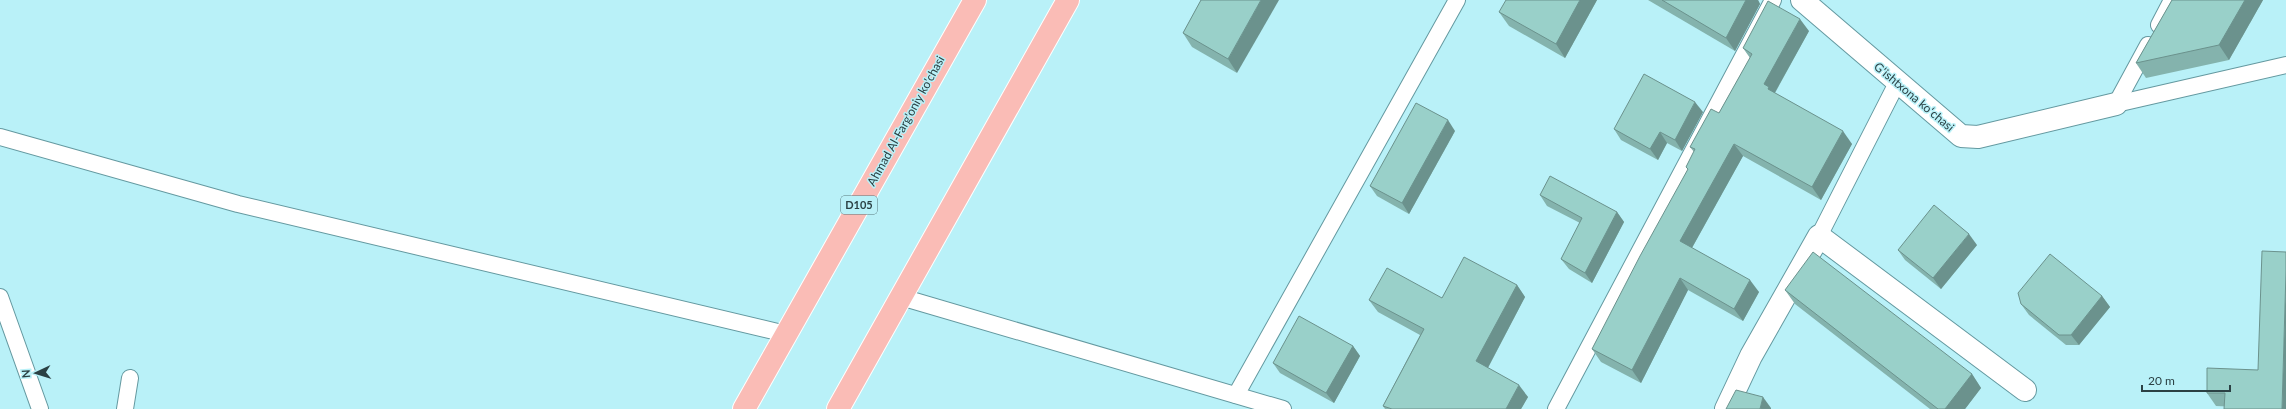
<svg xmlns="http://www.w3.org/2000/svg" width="2286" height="409" viewBox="0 0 2286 409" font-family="Lato,sans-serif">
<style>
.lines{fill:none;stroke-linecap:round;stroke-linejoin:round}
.service-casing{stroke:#6499a0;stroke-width:18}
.minor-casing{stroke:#6499a0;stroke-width:24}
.trunk-casing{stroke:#fff;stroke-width:24}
.service{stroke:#fff;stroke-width:16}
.minor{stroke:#fff;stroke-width:22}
.trunk{stroke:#fabcb6;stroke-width:22}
.wall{fill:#84b3ad}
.shaded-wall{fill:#6b928d}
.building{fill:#99d0c9;stroke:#6b928d}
.labels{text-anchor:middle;stroke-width:3;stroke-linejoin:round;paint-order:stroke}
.shield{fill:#b9f1f8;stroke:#56767a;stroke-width:1}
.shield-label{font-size:11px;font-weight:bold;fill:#2b4144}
.street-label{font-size:12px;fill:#2b4144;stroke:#b9f1f8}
</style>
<rect width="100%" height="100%" fill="#b9f1f8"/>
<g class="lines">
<g class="service-casing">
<g id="service">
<path d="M 2159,25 L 2172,0"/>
<path d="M 2116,104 L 2286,65"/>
<path d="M 2116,104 L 2148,45"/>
<path d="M 0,137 L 238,204 L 786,334"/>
<path d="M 1819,236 L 1897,83"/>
<path d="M 0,297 L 40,409"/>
<path d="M 901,297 L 1283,409"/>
<path d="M 1236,395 L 1457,0"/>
<path d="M 125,409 L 130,378"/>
<path d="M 1556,409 L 1773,0"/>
</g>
</g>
<g class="minor-casing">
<g id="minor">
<path d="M 1802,0 L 1961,136 L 1978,137 L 2116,104"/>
<path d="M 1726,409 L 1751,356 L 1819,236 L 2025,390"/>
</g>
</g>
<g class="trunk-casing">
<g id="trunk">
<path d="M 744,409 L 975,0"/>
<path d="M 838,409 L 1068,0"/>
</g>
</g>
<use href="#service" class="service"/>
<use href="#minor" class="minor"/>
<use href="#trunk" class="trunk"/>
</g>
<g class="wall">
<path d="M 1201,0 L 1237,73 L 1192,47 L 1183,33 Z"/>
<path d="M 1597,0 L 1565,58 L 1509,26 L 1499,12 Z"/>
<path d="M 1648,0 L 1758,0 L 1760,4 L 1735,51 Z"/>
<path d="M 2172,0 L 2263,0 L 2229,60 L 2146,78 L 2136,63 Z"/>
<path d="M 1809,31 L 1775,93 L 1852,144 L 1821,200 L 1743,156 L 1692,248 L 1759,292 L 1743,321 L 1688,290 L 1641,383 L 1601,362 L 1592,349 L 1688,170 L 1686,167 L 1694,152 L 1690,147 L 1719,113 L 1750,58 L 1743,48 Z"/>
<path d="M 1703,112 L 1682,151 L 1667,143 L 1658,160 L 1621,140 L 1614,129 Z"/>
<path d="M 1455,131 L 1409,214 L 1377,196 L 1370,186 Z"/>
<path d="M 1540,195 L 1617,212 L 1624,222 L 1592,283 L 1569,269 L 1561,259 L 1580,223 L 1547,206 Z"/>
<path d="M 1977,245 L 1941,289 L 1905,260 L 1898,250 Z"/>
<path d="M 1517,285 L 1525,297 L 1488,368 L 1528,397 L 1521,409 L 1385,409 L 1383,406 L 1420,335 L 1378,312 L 1369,300 L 1442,298 Z"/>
<path d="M 1785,290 L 1972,374 L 1981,388 L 1965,409 L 1930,409 L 1795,304 Z"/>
<path d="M 2102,296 L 2110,307 L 2079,345 L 2066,345 L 2029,315 L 2021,304 Z"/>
<path d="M 1353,346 L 1360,356 L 1334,403 L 1280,373 L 1273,363 Z"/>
<path d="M 2207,368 L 2286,409 L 2216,406 L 2207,393 Z"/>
</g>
<g class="shaded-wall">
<path d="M 1261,0 L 1279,0 L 1237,73 L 1228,59 Z"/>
<path d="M 1580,0 L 1597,0 L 1565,58 L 1556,44 Z"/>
<path d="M 1746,0 L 1758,0 L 1760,4 L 1735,51 L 1726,38 Z"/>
<path d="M 2245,0 L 2263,0 L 2229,60 L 2219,45 Z"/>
<path d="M 1800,19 L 1809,31 L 1774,94 L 1776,102 L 1764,84 Z"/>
<path d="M 1695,102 L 1703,112 L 1682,151 L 1675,140 Z"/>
<path d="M 1448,120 L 1455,131 L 1409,214 L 1402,203 Z"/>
<path d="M 1843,131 L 1852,144 L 1821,200 L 1812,187 Z"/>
<path d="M 1660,132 L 1667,143 L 1658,160 L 1650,149 Z"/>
<path d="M 1734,144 L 1743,156 L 1689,253 L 1680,241 Z"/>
<path d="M 1617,212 L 1624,222 L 1592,283 L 1585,273 Z"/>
<path d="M 1969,234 L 1977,245 L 1941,289 L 1933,278 Z"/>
<path d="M 2286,271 L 2286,409 L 2282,409 Z"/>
<path d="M 1680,278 L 1688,290 L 1641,383 L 1632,370 Z"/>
<path d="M 1750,280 L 1759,292 L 1743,321 L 1734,309 Z"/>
<path d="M 1517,285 L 1525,297 L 1485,373 L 1476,361 Z"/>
<path d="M 2102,296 L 2110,307 L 2079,345 L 2071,335 Z"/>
<path d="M 1353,346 L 1360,356 L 1334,403 L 1326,393 Z"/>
<path d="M 1972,374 L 1981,388 L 1965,409 L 1945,409 Z"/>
<path d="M 1519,385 L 1528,397 L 1521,409 L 1506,409 Z"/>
<path d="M 1763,397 L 1771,408 L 1771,409 L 1760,409 Z"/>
</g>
<g class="building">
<path d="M 1201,0 L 1261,0 L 1228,59 L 1183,33 Z"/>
<path d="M 1506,0 L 1580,0 L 1556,44 L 1499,12 Z"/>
<path d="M 1662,0 L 1746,0 L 1726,38 Z"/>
<path d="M 2172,0 L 2245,0 L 2219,45 L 2136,63 Z"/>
<path d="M 1768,1 L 1800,19 L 1764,84 L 1769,87 L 1768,89 L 1843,131 L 1812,187 L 1734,144 L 1680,241 L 1750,280 L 1734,309 L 1680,278 L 1632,370 L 1592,349 L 1640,256 L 1688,169 L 1686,167 L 1695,149 L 1690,147 L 1711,109 L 1719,113 L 1752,54 L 1743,48 Z"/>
<path d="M 1644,74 L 1695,102 L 1675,140 L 1660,132 L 1650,149 L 1614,129 Z"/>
<path d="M 1416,103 L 1448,120 L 1402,203 L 1370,186 Z"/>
<path d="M 1550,176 L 1617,212 L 1585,273 L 1561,259 L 1582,218 L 1540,195 Z"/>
<path d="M 1934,205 L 1969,234 L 1933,278 L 1898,250 Z"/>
<path d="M 2262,251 L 2286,252 L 2286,271 L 2282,409 L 2224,409 L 2225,393 L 2207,393 L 2207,368 L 2258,370 Z"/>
<path d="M 1813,252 L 1972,374 L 1945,409 L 1938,409 L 1785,290 Z"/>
<path d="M 2050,254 L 2102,296 L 2071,335 L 2059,335 L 2021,304 L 2018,293 Z"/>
<path d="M 1464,257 L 1517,285 L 1476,361 L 1519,385 L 1506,409 L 1392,409 L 1383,406 L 1424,329 L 1369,300 L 1387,268 L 1442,298 Z"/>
<path d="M 1299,316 L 1353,346 L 1326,393 L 1273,363 Z"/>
<path d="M 1736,390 L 1763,397 L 1760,409 L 1726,409 Z"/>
</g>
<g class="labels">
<rect class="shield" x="841" y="196" width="36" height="18" rx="3"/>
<g class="shield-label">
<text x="859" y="209">D105</text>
</g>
<g class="street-label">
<text transform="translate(1914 97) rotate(40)" y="4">Gʻishtxona koʻchasi</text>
<text transform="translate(906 121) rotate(-61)" y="4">Ahmad Al-Farg'oniy ko'chasi</text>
</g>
</g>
<g transform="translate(36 373) rotate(266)" stroke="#b9f1f8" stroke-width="3" paint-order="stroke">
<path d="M0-3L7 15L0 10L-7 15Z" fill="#2b4144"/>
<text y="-6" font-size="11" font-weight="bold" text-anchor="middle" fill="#2b4144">N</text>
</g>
<path d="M2142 385v6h88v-6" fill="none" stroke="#2b4144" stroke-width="2"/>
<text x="2148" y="385" font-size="12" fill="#2b4144" stroke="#b9f1f8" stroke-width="3" paint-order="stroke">20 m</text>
</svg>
